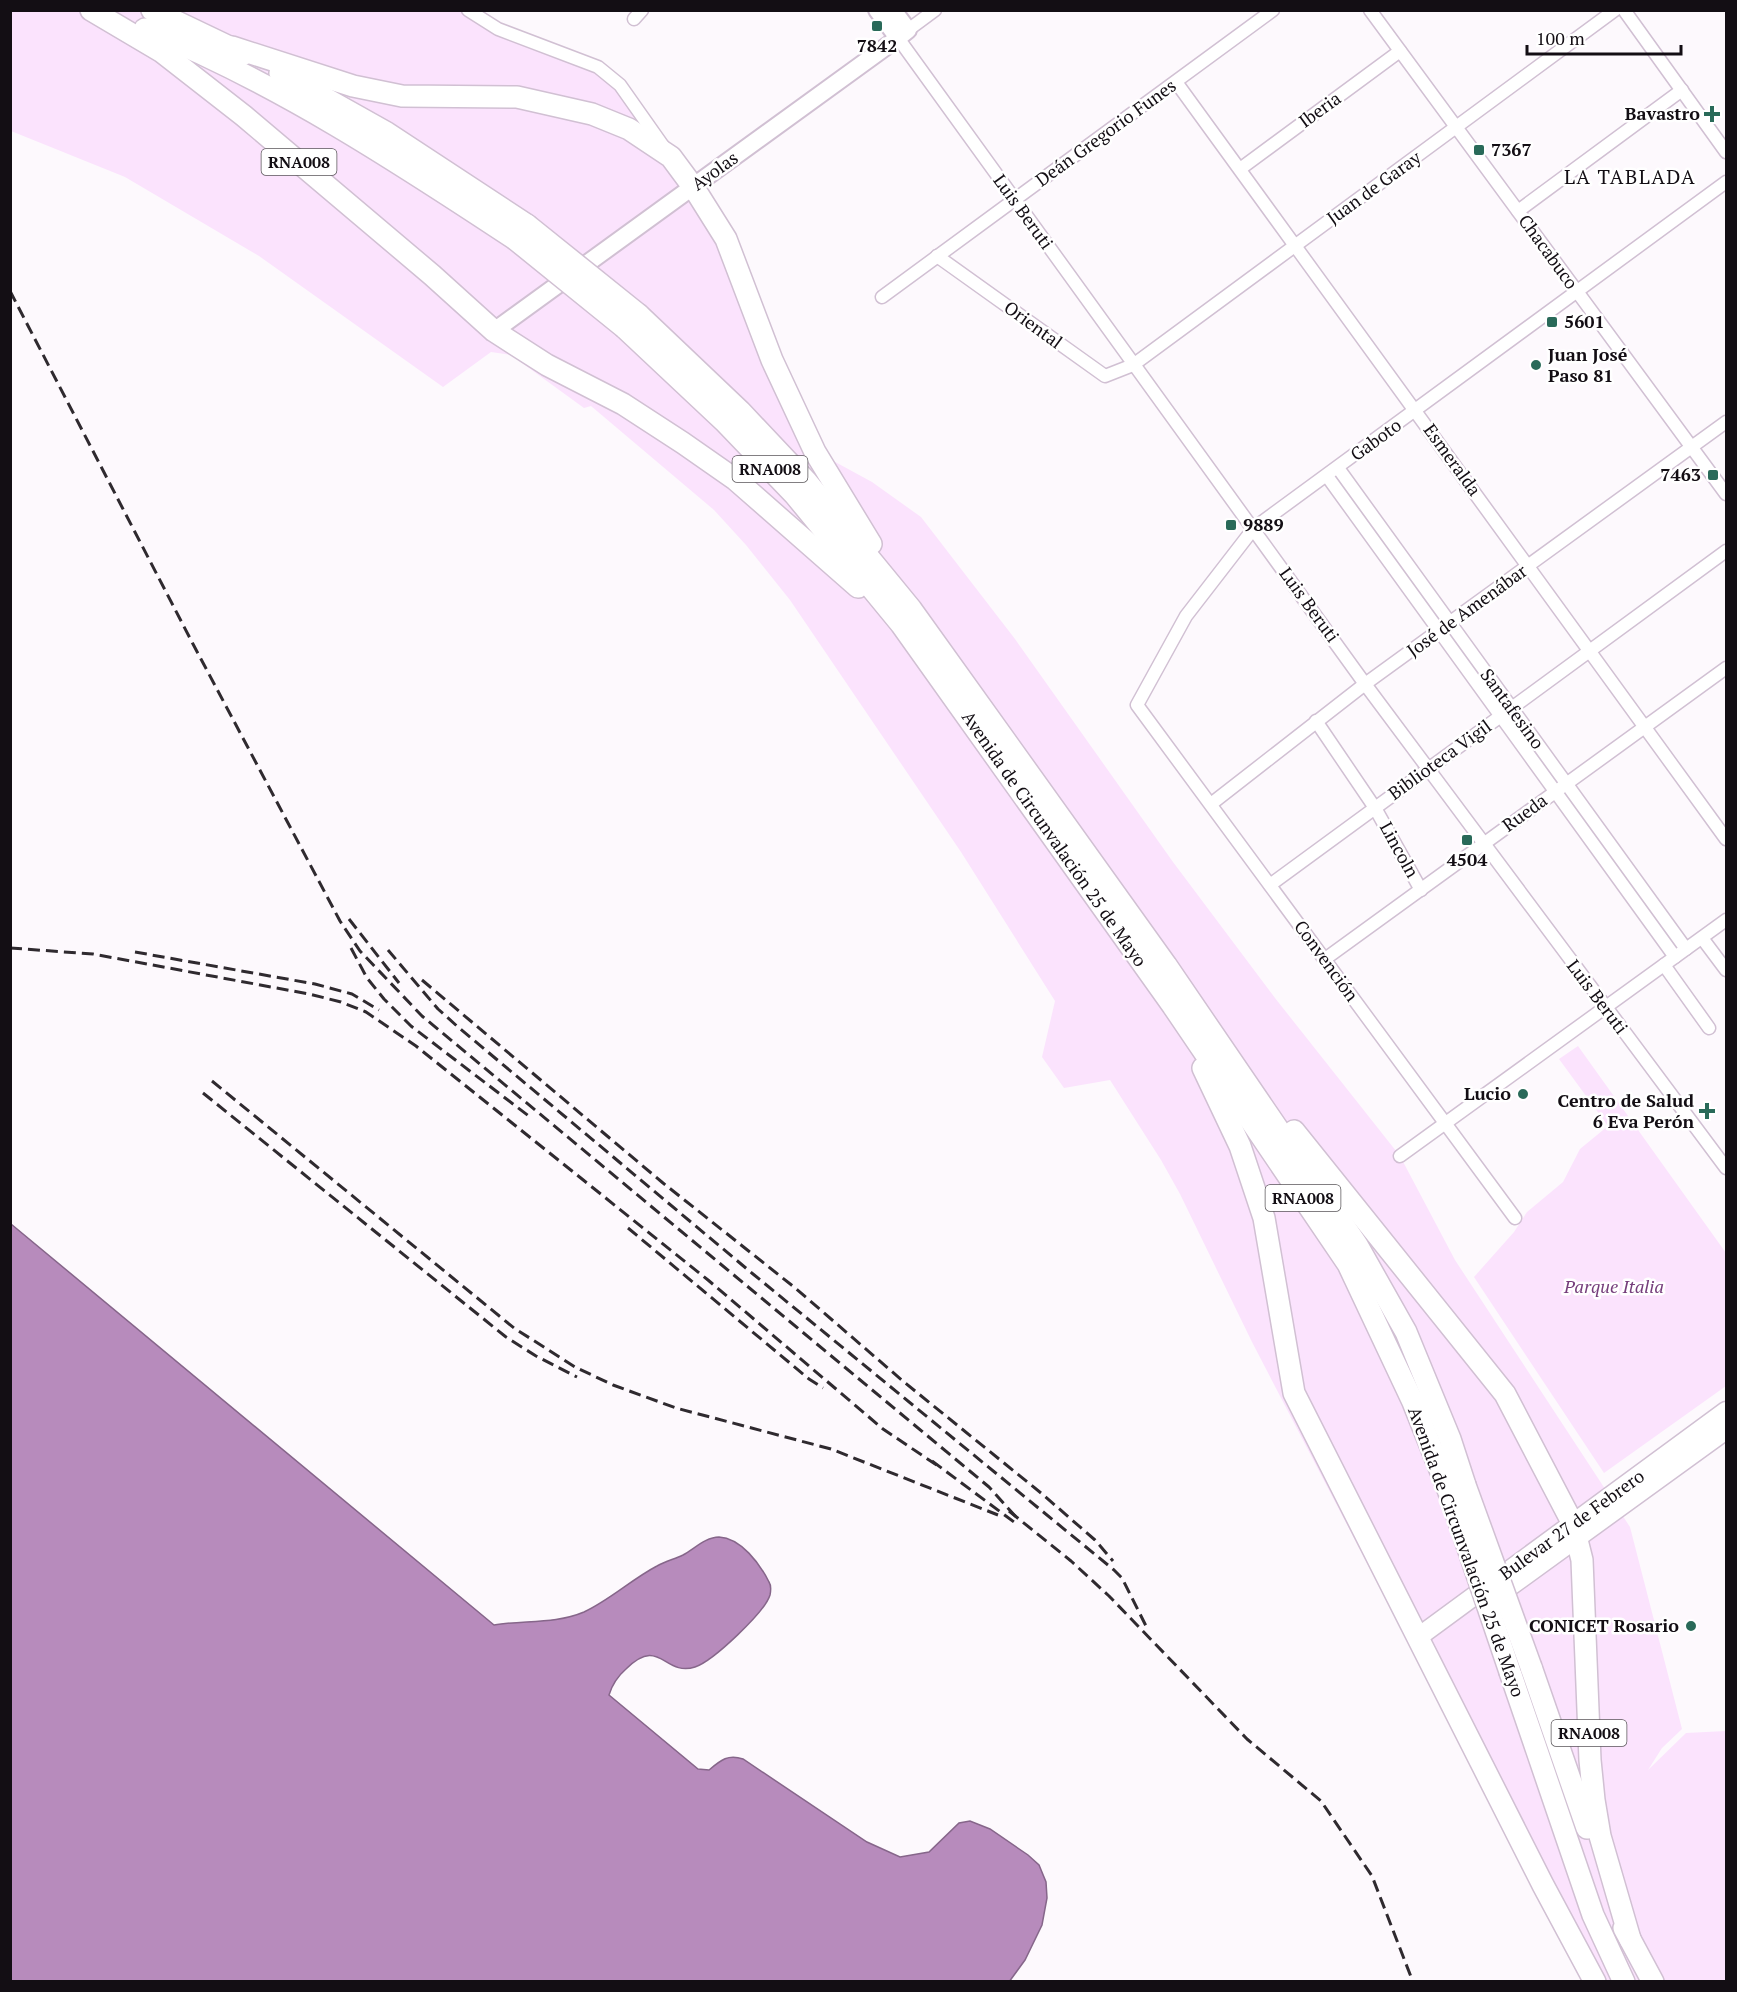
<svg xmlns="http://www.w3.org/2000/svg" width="1737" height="1992" viewBox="0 0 1737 1992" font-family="'PT Serif',serif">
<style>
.green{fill:#fbe3fd}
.water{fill:#b78bbc;stroke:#86668a;stroke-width:1.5}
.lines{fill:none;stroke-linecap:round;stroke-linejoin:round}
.street-casing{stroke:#d1c0d3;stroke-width:15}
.secondary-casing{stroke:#d1c0d3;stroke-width:20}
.primary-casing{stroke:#d1c0d3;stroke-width:21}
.highway-casing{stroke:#d1c0d3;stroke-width:24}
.street{stroke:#fff;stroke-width:12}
.secondary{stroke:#fff;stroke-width:16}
.primary{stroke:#fff;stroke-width:18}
.highway{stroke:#fff;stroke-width:21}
.rail{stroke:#2f2a2f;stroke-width:3;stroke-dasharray:12 6;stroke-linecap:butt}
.highway-bridge-casing{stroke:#d1c0d3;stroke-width:24;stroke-linecap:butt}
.highway-bridge{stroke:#fff;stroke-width:21}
.poi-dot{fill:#296a59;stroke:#fff;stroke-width:2}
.labels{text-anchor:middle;stroke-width:5;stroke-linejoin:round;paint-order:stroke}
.shield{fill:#fff;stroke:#5a565a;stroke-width:1.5}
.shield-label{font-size:16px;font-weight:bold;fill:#130e14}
.poi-label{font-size:18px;font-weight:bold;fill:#130e14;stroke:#fff;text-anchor:end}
.street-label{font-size:18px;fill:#130e14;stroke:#fff}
.park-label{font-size:18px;font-style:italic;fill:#753d7b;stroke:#fff}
.neighbourhood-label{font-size:20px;letter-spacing:1.5px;fill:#130e14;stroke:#fff}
</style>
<rect width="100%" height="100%" fill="#fdf9fd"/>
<g class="green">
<path d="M 10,11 L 468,11 L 598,67 L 694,188 L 815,451 L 872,482 L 921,517 L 1015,639 L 1173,862 L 1275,998 L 1400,1156 L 1455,1260 L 1630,1527 L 1682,1729 L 1662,1748 L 1648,1770 L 1686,1733 L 1726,1731 L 1726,1981 L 1584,1981 L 1252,1342 L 1180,1194 L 1161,1160 L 1110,1080 L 1064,1088 L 1042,1057 L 1055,1001 L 961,852 L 790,600 L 746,545 L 714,510 L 591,406 L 584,408 L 511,355 L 491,352 L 443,387 L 259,256 L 125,177 L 11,131 Z"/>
<path d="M 1578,1046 L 1726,1253 L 1726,1386 L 1604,1473 L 1474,1277 L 1514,1232 L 1527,1212 L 1563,1182 L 1580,1149 L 1608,1126 L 1559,1059 Z"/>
</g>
<path class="water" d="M 11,1224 L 494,1625 C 523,1620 556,1624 584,1612 C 610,1600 632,1579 657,1566 C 666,1561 675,1559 683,1555 C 694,1549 706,1537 719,1537 C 741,1538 760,1564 769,1582 C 771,1585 771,1590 770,1595 C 765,1612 713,1661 695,1667 C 664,1677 660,1635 626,1669 C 618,1676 612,1685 609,1695 L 698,1769 L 709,1770 C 721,1760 728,1754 743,1759 L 867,1842 L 900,1857 L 929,1852 L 959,1823 L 970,1821 L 990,1829 L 1028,1855 L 1039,1865 L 1046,1882 L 1047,1898 L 1042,1925 L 1025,1960 L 1009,1982 L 11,1981 Z"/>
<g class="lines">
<g class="street-casing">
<g id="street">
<path d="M 468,10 L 498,29 L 598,67 L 620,85 L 663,146"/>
<path d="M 1370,10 L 1726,494"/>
<path d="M 1624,10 L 1726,152"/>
<path d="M 634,19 L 642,10"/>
<path d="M 908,30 L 935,10"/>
<path d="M 898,38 L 1365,684 L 1726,1168"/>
<path d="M 1176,82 L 1726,839"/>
<path d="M 1240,169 L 1400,51"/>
<path d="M 1518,211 L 1682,90"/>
<path d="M 937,256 L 1105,376 L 1133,365 L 1615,10"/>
<path d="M 882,297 L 1273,10"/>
<path d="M 1338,468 L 1686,949"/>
<path d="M 1327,476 L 1675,957"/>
<path d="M 1316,721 L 1375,808 L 1421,890"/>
<path d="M 1211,804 L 1365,684 L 1726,422"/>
<path d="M 1270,885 L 1726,551"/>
<path d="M 1702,938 L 1726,970"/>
<path d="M 1325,959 L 1726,668"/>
<path d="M 1664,965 L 1709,1028"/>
<path d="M 1400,1156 L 1726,920"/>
<path d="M 1515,1218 L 1137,705 L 1186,616 L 1254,528 L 1726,182"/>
</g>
</g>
<g class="secondary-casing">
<g id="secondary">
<path d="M 877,10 L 898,38"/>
<path d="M 494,331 L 898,38 L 908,30 L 893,10"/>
</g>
</g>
<g class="primary-casing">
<g id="primary">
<path d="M 1494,1598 L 1726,1430"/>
<path d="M 1417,1638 L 1726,1411"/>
</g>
</g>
<g class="highway-casing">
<g id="highway">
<path d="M 91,10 L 162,52 L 244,116 L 432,275 L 494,331 L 547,365 L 623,404 L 683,443 L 736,480 L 858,587"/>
<path d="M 152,10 L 244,54"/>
<path d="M 145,29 C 276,82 397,161 515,239"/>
<path d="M 232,47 L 353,86 L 402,96 L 517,97 L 592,114 L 629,129 L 671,157 L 694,188 L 726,239 L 772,360 L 815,452 L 871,544"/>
<path d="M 280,73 L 387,133 L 527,225"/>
<path d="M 639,315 L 740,411 L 806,481 L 911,609 L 1166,965 L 1357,1245 L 1406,1332 L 1450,1439 L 1465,1485"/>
<path d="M 625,328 L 724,421 L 795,495 L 901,624 L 1173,1006 L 1348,1264 L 1413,1402 L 1449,1492"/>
<path d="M 1203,1068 L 1240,1146 L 1264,1218 L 1294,1393 L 1543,1885 L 1595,1982"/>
<path d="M 1294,1131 L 1505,1394 L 1573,1524 L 1582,1560 L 1590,1760 L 1594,1800 L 1600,1836 L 1630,1939"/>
<path d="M 1531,1667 L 1587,1828"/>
<path d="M 1510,1672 L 1593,1915 L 1624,1982"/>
<path d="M 1624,1928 L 1653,1982"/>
</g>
</g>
<use href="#street" class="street"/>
<use href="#secondary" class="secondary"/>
<use href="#primary" class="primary"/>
<use href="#highway" class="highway"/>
<g class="rail">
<path d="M 10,291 L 193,644 L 340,921 L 360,951 L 422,1016 L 989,1487 L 1016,1517"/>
<path d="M 349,919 L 399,983"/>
<path d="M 10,948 L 93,954 L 309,994 L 341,1002 L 366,1012 L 416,1046 L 708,1280 L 883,1429 L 938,1466"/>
<path d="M 351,948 L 367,978 L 384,999 L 411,1026 L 530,1117"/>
<path d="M 388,950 L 438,1009 L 458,1027 L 753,1274 L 1114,1570 L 1122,1578 L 1147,1628"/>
<path d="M 135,952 L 315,984 L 352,994 L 379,1010"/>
<path d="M 422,980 L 663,1183 L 794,1287 L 904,1382 L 1041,1493 L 1095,1540 L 1113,1561"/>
<path d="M 212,1081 L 514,1328 L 575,1367 L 613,1385 L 676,1408 L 831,1449 L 998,1515"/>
<path d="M 203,1093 L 506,1337 L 536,1356 L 577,1377"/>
<path d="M 628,1228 L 809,1379 L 823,1388"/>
<path d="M 932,1461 L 1014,1522"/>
<path d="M 1009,1511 L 1071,1561 L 1109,1596 L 1247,1739 L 1321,1801 L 1372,1876 L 1413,1982"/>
</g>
<g class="highway-bridge-casing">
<g id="highway-bridge">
<path d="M 527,225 L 639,315"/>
<path d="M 515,239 L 625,328"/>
<path d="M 1465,1485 L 1531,1667"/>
<path d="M 1449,1492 L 1510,1672"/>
</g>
</g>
<use href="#highway-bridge" class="highway-bridge"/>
</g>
<g class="poi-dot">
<rect x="871" y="20" width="12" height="12" rx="3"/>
<path d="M1709 105h6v6h6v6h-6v6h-6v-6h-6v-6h6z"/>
<rect x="1473" y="144" width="12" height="12" rx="3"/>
<rect x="1546" y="316" width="12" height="12" rx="3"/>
<circle cx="1536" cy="365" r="6"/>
<rect x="1707" y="469" width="12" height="12" rx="3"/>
<rect x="1225" y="519" width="12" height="12" rx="3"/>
<rect x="1461" y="834" width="12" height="12" rx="3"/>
<circle cx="1523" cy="1094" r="6"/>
<path d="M1704 1102h6v6h6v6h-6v6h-6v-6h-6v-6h6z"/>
<circle cx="1691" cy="1626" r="6"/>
</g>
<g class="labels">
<g class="shield">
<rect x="261.5" y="149" width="75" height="26" rx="4.5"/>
<rect x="732.5" y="456" width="75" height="26" rx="4.5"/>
<rect x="1265.5" y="1185" width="75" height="26" rx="4.5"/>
<rect x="1551.5" y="1720" width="75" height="26" rx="4.5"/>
</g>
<g class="shield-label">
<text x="299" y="168">RNA008</text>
<text x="770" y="475">RNA008</text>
<text x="1303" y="1204">RNA008</text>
<text x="1589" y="1739">RNA008</text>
</g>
<g class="poi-label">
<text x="877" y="52" text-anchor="middle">7842</text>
<text x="1700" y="120">Bavastro</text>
<text x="1491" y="156" text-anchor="start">7367</text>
<text x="1564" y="328" text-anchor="start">5601</text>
<text x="1548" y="361" text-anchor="start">Juan José<tspan x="1548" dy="21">Paso 81</tspan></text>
<text x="1701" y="481">7463</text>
<text x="1243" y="531" text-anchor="start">9889</text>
<text x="1467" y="866" text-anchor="middle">4504</text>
<text x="1511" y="1100">Lucio</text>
<text x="1694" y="1107">Centro de Salud<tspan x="1694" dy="21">6 Eva Perón</tspan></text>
<text x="1679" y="1632">CONICET Rosario</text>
</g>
<g class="street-label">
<text transform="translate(1320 110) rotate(-36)" y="6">Iberia</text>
<text transform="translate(1106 133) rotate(-36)" y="6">Deán Gregorio Funes</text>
<text transform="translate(715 171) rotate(-36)" y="6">Ayolas</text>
<text transform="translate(1374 188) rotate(-36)" y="6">Juan de Garay</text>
<text transform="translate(1023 212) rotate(54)" y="6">Luis Beruti</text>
<text transform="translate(1548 252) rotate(54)" y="6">Chacabuco</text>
<text transform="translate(1033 325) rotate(36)" y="6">Oriental</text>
<text transform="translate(1376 440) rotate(-36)" y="6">Gaboto</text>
<text transform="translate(1452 460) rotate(54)" y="6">Esmeralda</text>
<text transform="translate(1309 605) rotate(54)" y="6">Luis Beruti</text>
<text transform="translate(1467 611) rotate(-36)" y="6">José de Amenábar</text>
<text transform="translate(1512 709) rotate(54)" y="6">Santafesino</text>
<text transform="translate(1440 760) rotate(-36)" y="6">Biblioteca Vigil</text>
<text transform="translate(1525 813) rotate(-36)" y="6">Rueda</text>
<text transform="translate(1054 839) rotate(55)" y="6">Avenida de Circunvalación 25 de Mayo</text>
<text transform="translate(1399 850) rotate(61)" y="6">Lincoln</text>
<text transform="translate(1326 961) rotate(54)" y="6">Convención</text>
<text transform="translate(1597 997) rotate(53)" y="6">Luis Beruti</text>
<text transform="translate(1572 1525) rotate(-36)" y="6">Bulevar 27 de Febrero</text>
<text transform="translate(1466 1552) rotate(70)" y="6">Avenida de Circunvalación 25 de Mayo</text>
</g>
<g class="park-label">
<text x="1614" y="1293">Parque Italia</text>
</g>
<g class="neighbourhood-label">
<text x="1630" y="184">LA TABLADA</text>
</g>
</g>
<rect width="1737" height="1992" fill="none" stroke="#130e14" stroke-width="24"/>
<path d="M1527 45v9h154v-9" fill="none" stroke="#130e14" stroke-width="3"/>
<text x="1536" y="45" font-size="18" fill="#130e14" stroke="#ffffff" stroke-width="4.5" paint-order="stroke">100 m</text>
</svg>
